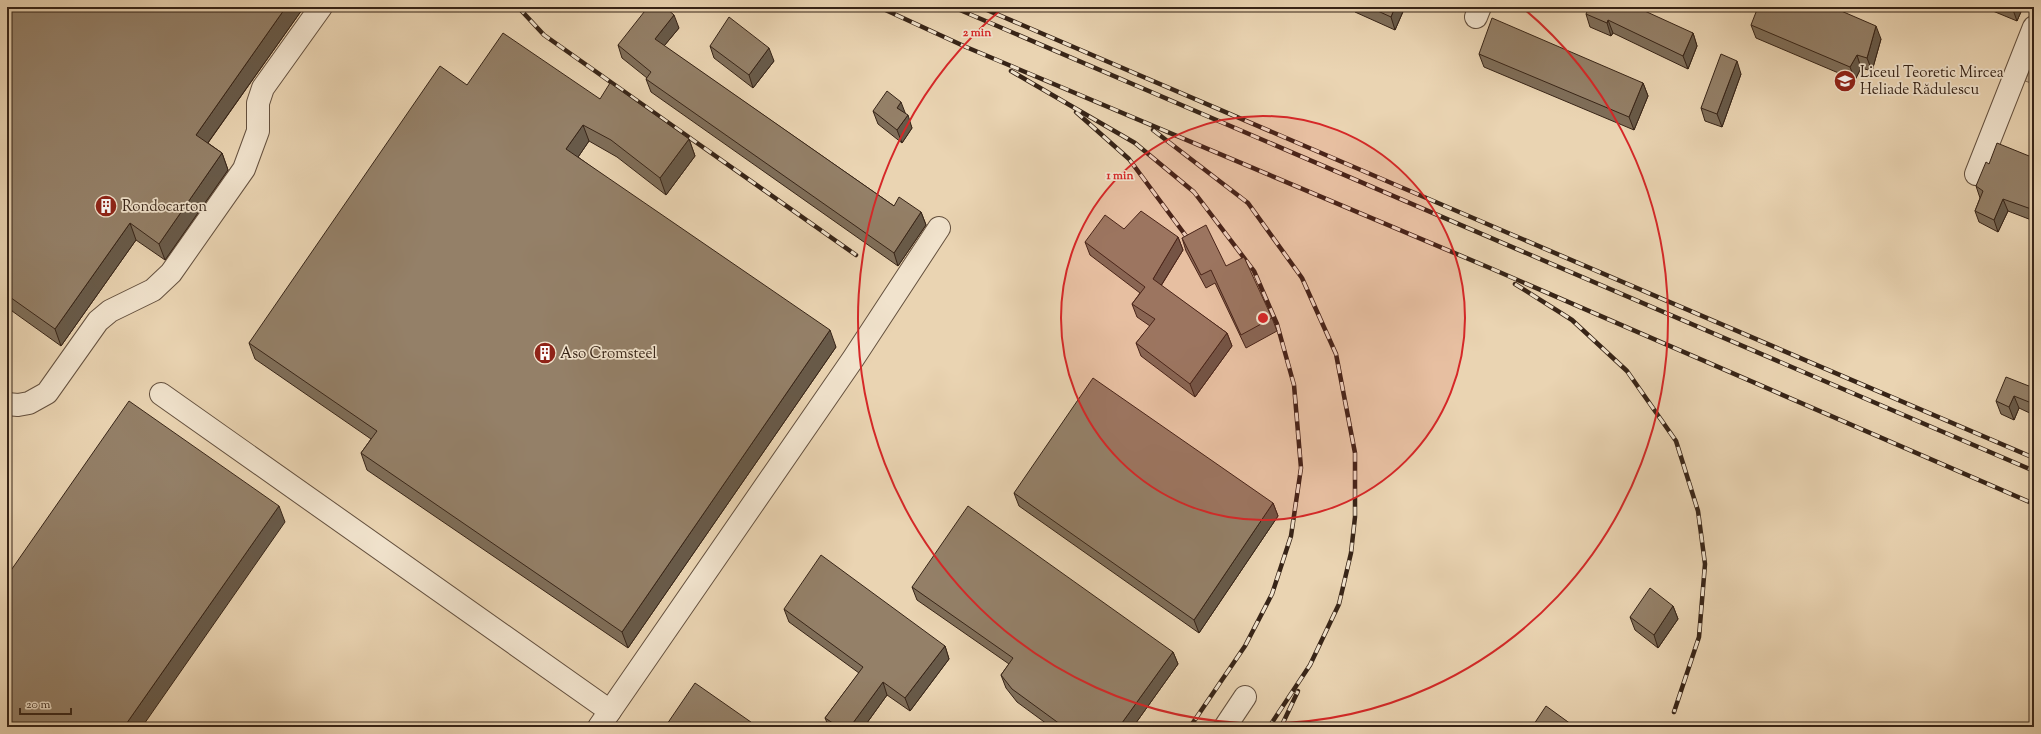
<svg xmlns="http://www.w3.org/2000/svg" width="2041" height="734" viewBox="0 0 2041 734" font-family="'Sorts Mill Goudy',serif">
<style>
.green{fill:#ccb698;stroke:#826d58}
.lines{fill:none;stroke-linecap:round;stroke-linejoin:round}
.minor-casing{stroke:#64503e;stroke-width:24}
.minor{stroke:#f1e3cd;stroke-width:22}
.rail-casing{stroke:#372417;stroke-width:4.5}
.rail{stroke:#f1e3cd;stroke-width:3;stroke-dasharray:9;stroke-linecap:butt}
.wall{fill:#7f6e59;stroke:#372417}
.shaded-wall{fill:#685a49;stroke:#372417}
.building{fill:#948068;stroke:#372417}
.ring{fill:none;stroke:#d62828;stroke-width:2}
.labels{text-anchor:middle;stroke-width:3.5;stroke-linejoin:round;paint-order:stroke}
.poi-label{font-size:15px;fill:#372417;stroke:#f1e3cd;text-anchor:start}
.centre{fill:#d62828;stroke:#f1e3cd;stroke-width:2}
.ring-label{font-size:12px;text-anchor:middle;font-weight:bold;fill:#d62828;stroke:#f1e3cd;stroke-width:3.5;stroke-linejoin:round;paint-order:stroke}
</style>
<rect width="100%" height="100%" fill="#ead4b2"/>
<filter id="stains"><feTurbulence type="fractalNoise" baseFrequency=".005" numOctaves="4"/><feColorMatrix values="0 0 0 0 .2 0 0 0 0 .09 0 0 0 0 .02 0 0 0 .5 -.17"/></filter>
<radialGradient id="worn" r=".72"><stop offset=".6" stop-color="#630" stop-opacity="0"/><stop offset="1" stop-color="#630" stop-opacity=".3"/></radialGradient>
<path class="green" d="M 2034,59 L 2034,84 L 2025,81 Z"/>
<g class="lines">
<g class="minor-casing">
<g id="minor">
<path d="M 1476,17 L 1480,7"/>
<path d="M 1976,174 L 2034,27"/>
<path d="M 161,394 L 610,711"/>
<path d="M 7,404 L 18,405 L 29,403 L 47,393 L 98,321 L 110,311 L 153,290 L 171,273 L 244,169 L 258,131 L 258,103 L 263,88 L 321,7"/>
<path d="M 599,727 L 853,359 L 939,228"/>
<path d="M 1225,727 L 1245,697"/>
</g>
</g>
<use href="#minor" class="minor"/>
<g class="rail-casing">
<g id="rail">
<path d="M 518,7 L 544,35 L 856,255"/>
<path d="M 879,7 L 966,47 L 1490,268 L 2034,504"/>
<path d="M 953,7 L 2034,471"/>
<path d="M 980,7 L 2034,458"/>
<path d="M 1011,71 L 1135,143 L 1194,192 L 1254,271 L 1277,324 L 1294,385 L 1301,468 L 1291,536 L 1272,594 L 1245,646 L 1190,727"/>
<path d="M 1076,112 L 1129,159 L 1186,236"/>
<path d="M 1153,130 L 1248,203 L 1302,278 L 1336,354 L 1355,453 L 1355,517 L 1351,553 L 1339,604 L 1310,665 L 1269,727"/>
<path d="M 1515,284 L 1572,320 L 1627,371 L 1676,441 L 1698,511 L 1705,564 L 1699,637 L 1674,712"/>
<path d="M 1281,727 L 1298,691"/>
</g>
</g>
<use href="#rail" class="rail"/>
</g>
<g class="wall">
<path d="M 7,7 L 304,7 L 208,143 L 222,153 L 228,170 L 165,260 L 136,240 L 61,346 L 12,311 L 7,318 Z"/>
<path d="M 1354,7 L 1405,7 L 1395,30 L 1355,12 Z"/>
<path d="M 1987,7 L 2023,7 L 2017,21 L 1988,9 Z"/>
<path d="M 1586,14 L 1693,33 L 1697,46 L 1688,69 L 1613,33 L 1611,36 L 1590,27 Z"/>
<path d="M 1751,25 L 1881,39 L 1872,71 L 1861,68 L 1855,80 L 1756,38 Z"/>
<path d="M 679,28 L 664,46 L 894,206 L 921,212 L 926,225 L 898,266 L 651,92 L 646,79 L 647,78 L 622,58 L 618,45 Z"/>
<path d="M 710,46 L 774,61 L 753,88 L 714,58 Z"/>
<path d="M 1479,54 L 1643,83 L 1648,96 L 1634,130 L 1484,67 Z"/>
<path d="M 1741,74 L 1722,127 L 1705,121 L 1701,108 Z"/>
<path d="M 467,85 L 600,99 L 689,139 L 695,156 L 666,195 L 617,157 L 589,141 L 578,157 L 836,347 L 628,648 L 367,470 L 361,453 L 371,439 L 255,359 L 249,343 Z"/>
<path d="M 873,111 L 905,113 L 912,128 L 902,143 L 878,124 Z"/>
<path d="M 2034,158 L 2034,221 L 2008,211 L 1998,232 L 1979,222 L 1975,211 L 1980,198 L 1976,186 L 1989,164 Z"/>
<path d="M 1124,229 L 1178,237 L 1183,250 L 1161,286 L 1227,333 L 1232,346 L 1195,397 L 1141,356 L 1136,343 L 1150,326 L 1137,317 L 1132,304 L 1140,293 L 1090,255 L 1085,242 Z"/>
<path d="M 1182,238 L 1226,266 L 1272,318 L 1277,331 L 1246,348 L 1215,283 L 1206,288 L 1186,251 Z"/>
<path d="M 2034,388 L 2034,415 L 2019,408 L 2014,420 L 2001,414 L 1996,401 Z"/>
<path d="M 1014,493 L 1273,503 L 1278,516 L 1199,633 L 1019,506 Z"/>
<path d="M 912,587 L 1173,652 L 1178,664 L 1133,727 L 1051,727 L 1017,702 L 1006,688 L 1001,675 L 1009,664 L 917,600 Z"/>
<path d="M 1673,606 L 1678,619 L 1658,648 L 1635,630 L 1630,617 Z"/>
<path d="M 784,609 L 945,646 L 949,659 L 910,711 L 887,695 L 864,727 L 829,727 L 825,718 L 859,673 L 789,622 Z"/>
</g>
<g class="shaded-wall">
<path d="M 286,7 L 304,7 L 202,151 L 196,135 Z"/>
<path d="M 1395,7 L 1405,7 L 1395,30 L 1391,17 Z"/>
<path d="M 2012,7 L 2023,7 L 2017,21 Z"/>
<path d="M 674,15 L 679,28 L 659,52 L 655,39 Z"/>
<path d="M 1608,20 L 1613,33 L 1611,36 L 1607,23 Z"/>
<path d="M 1876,26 L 1881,39 L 1872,71 L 1867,58 Z"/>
<path d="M 1693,33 L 1697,46 L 1688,69 L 1683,56 Z"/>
<path d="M 769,48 L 774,61 L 753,88 L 749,75 Z"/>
<path d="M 1857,55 L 1861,68 L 1855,80 L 1850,67 Z"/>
<path d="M 1737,61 L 1741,74 L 1722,127 L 1717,114 Z"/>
<path d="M 1643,83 L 1648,96 L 1634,130 L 1629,117 Z"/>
<path d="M 901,102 L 906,115 L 897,108 Z"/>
<path d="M 908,115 L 912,128 L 902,143 L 897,130 Z"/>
<path d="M 583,125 L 589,141 L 572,166 L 566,149 Z"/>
<path d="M 689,139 L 695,156 L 666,195 L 660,178 Z"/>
<path d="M 222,153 L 228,170 L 165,260 L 159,244 Z"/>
<path d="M 2003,199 L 2008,211 L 1998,232 L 1994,220 Z"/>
<path d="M 921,212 L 926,225 L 898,266 L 894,253 Z"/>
<path d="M 130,223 L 136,240 L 61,346 L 55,329 Z"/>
<path d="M 1178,237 L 1183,250 L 1157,292 L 1153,279 Z"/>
<path d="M 7,297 L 12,311 L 7,318 Z"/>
<path d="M 830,330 L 836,347 L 628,648 L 622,632 Z"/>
<path d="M 1227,333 L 1232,346 L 1195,397 L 1190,384 Z"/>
<path d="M 2014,396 L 2019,408 L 2014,420 L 2009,407 Z"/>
<path d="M 1273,503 L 1278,516 L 1199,633 L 1194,620 Z"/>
<path d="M 279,506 L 285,522 L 142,727 L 124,727 Z"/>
<path d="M 1673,606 L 1678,619 L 1658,648 L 1654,635 Z"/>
<path d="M 945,646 L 949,659 L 910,711 L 905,698 Z"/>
<path d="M 1173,652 L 1178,664 L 1133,727 L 1119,727 Z"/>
<path d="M 883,682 L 887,695 L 864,727 L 850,727 Z"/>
<path d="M 1107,723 L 1108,727 L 1104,727 Z"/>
</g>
<g class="building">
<path d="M 7,7 L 286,7 L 196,135 L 222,153 L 159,244 L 130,223 L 55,329 L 7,295 Z"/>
<path d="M 648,7 L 665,7 L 674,15 L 655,39 L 894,206 L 899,197 L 921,212 L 894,253 L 646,79 L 651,72 L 618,45 Z"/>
<path d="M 1369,7 L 1395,7 L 1391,17 Z"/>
<path d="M 1589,7 L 1636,7 L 1693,33 L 1683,56 L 1608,20 L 1607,23 L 1586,14 Z"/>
<path d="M 1758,7 L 1832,7 L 1876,26 L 1867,58 L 1857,55 L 1850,67 L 1751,25 Z"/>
<path d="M 729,17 L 769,48 L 749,75 L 710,46 Z"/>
<path d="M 1492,18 L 1643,83 L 1629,117 L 1479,54 Z"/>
<path d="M 503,33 L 600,99 L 610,83 L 689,139 L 660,178 L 611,140 L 583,125 L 566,149 L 830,330 L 622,632 L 361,453 L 377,431 L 249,343 L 440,66 L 467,85 Z"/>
<path d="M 1721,54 L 1737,61 L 1717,114 L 1701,108 Z"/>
<path d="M 887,91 L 901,102 L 897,108 L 908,115 L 897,130 L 873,111 Z"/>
<path d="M 1997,143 L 2034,158 L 2034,210 L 2003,199 L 1994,220 L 1975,211 L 1983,191 L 1976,186 L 1986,162 L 1989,164 Z"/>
<path d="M 1141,211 L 1178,237 L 1153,279 L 1227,333 L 1190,384 L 1136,343 L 1155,319 L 1132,304 L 1145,287 L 1085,242 L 1105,215 L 1124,229 Z"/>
<path d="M 1206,225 L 1226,266 L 1244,257 L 1272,318 L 1241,335 L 1211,270 L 1201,275 L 1182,238 Z"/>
<path d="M 2006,377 L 2034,388 L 2034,404 L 2014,396 L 2009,407 L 1996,401 Z"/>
<path d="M 1093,378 L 1273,503 L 1194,620 L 1014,493 Z"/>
<path d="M 129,401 L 279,506 L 124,727 L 7,727 L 7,576 Z"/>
<path d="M 968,506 L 1173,652 L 1119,727 L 1112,727 L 1107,723 L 1104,727 L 1064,727 L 1012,689 L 1001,675 L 1013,658 L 912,587 Z"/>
<path d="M 821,555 L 945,646 L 905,698 L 883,682 L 850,727 L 839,727 L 825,718 L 863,667 L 784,609 Z"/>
<path d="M 1650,588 L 1673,606 L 1654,635 L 1630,617 Z"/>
<path d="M 695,683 L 758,727 L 665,727 Z"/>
<path d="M 1546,706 L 1575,727 L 1532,727 Z"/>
</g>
<circle cx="1263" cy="318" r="202" fill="#d62828" fill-opacity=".12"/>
<g class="ring">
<circle cx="1263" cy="318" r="202"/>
<path d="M1523 8A405 405 0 1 1 1003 8"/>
</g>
<defs>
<g id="school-disc" transform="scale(1.15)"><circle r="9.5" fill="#8f2418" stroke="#f1e3cd"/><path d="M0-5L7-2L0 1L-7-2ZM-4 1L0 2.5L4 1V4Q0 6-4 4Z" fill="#fff"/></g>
<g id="building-disc" transform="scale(1.15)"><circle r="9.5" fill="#8f2418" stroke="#f1e3cd"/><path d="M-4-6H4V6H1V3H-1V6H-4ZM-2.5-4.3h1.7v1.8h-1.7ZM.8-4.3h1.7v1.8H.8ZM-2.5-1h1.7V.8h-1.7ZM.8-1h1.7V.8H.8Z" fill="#fff"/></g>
</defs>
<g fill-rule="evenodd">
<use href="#school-disc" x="1845" y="81"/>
<use href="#building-disc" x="106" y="206"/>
<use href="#building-disc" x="545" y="353"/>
</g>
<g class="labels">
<g class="poi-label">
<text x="1860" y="77">Liceul Teoretic Mircea<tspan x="1860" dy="17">Heliade Rădulescu</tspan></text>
<text x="122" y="211">Rondocarton</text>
<text x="560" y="358">Aso Cromsteel</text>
</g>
</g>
<circle cx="1263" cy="318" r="6" class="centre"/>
<g class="ring-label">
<text x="977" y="36">2 min</text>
<text x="1120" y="179">1 min</text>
</g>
<rect width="2041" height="734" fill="none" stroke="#ead4b2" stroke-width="24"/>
<rect x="8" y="8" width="2025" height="718" fill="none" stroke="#372417" stroke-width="2"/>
<rect x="12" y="12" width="2017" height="710" fill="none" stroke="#372417"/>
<path d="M20 708v6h51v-6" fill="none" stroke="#372417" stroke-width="2"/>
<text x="26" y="708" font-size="12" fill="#372417" stroke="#f1e3cd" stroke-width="3" paint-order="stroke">20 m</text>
<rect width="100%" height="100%" filter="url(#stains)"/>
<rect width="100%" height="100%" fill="url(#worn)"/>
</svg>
